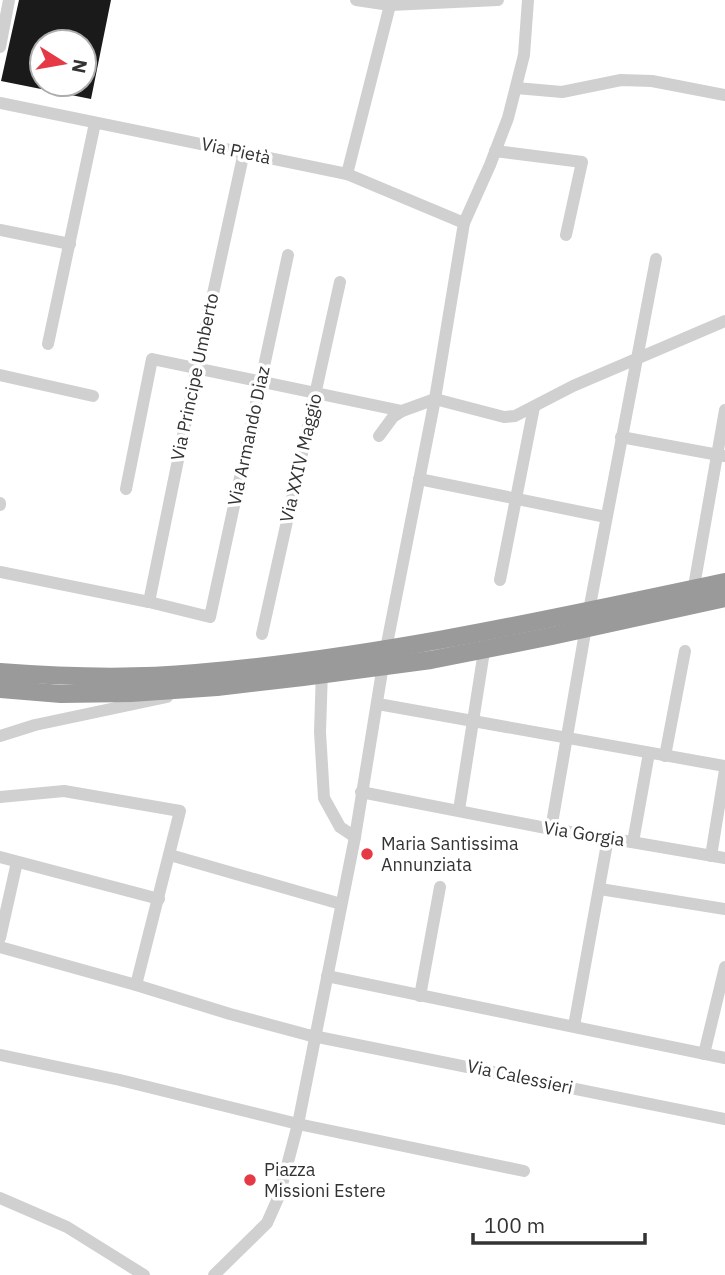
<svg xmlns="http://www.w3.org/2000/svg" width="725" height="1275" viewBox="0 0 725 1275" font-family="'IBM Plex Sans',sans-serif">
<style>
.building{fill:#1a1a1a;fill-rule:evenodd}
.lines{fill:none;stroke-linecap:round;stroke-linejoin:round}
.minor{stroke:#d0d0d0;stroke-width:12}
.highway-bridge{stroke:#9a9a9a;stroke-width:18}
.poi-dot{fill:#e63946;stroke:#fff;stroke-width:2.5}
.labels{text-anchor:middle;stroke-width:7;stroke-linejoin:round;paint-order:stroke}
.street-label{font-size:18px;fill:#333;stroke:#fff}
.poi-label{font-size:18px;fill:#333;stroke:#fff;text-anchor:start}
</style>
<rect width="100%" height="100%" fill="#fff"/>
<path class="building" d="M 19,0 L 111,0 L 91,99 L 1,81 ZM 42,42 L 84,42 L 84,84 L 42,84 Z"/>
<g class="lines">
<g class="minor">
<path d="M 356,0 L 390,5 L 498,0"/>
<path d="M 0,47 L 9,0"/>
<path d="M 516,88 L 562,92 L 621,80 L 652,81 L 725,95"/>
<path d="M 0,103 L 347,174 L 464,223"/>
<path d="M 495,151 L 582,162 L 566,235"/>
<path d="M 347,174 L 390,5"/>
<path d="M 0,230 L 70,244"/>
<path d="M 48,344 L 95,123"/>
<path d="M 0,375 L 93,396"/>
<path d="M 435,399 L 504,417 L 515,416 L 573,386 L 725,321"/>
<path d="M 379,436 L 393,417 L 402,411"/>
<path d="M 621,437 L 724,456"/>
<path d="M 419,479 L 606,517"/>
<path d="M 126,489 L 152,359 L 402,411 L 435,399"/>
<path d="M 0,505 L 0,503"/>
<path d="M 0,572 L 149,602 L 210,617 L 288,255"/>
<path d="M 500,580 L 534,407"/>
<path d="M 693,592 L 725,410"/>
<path d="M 149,602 L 197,367 L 244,152"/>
<path d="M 262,634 L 340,282"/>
<path d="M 402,656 L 473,643"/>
<path d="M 322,670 L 320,732 L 324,798 L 340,827 L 355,837"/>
<path d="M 378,704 L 725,766"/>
<path d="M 0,736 L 35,725 L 167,697"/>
<path d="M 665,756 L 685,651"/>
<path d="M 361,792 L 551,829 L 608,838 L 725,858"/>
<path d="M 0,797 L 64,791 L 180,811 L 136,985"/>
<path d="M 459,810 L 485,645"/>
<path d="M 551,829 L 587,621 L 656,259"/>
<path d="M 633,842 L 649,753"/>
<path d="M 170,855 L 341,904"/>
<path d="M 711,856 L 725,770"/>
<path d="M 0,857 L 159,899"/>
<path d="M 600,889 L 725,909"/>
<path d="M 0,938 L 17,862"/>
<path d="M 0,947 L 136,985 L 230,1014 L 308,1035 L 725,1119"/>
<path d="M 327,976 L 725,1058"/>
<path d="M 420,996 L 440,887"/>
<path d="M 574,1026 L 608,838"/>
<path d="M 704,1054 L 725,967"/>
<path d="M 1,1055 L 120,1080 L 298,1124 L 524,1171"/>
<path d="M 0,1198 L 67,1227 L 144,1275"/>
<path d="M 214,1275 L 267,1223 L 279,1196 L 298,1124 L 355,837 L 384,659 L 435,399 L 464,223 L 490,165 L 508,118 L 524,55 L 528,0"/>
</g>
<g class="highway-bridge">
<path d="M 0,672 C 65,677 132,679 196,673 C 375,658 550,619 725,582"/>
<path d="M 0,689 L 61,694 L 131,693 L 217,687 L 303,677 L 431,660 L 552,636 L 725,598"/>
</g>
</g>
<g class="poi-dot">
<circle cx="367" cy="854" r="7"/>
<circle cx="250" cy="1180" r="7"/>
</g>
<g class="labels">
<g class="street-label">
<text transform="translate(236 151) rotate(12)" y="6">Via Pietà</text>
<text transform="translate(195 377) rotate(-78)" y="6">Via Principe Umberto</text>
<text transform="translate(249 436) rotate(-78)" y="6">Via Armando Diaz</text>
<text transform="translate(301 458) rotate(-77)" y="6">Via XXIV Maggio</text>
<text transform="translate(584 834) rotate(9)" y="6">Via Gorgia</text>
<text transform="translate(520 1077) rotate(12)" y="6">Via Calessieri</text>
</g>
<g class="poi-label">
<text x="381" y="850">Maria Santissima<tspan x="381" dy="21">Annunziata</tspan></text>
<text x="264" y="1176">Piazza<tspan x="264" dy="21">Missioni Estere</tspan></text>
</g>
</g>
<g transform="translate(63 63) rotate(101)"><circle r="33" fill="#ffffff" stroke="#adadad" stroke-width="2"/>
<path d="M0-5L12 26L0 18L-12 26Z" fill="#e63946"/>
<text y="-10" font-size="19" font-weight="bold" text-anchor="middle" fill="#333333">N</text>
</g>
<path d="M473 1233v10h172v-10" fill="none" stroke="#333333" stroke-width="3.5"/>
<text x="484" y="1233" font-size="21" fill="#333333" stroke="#ffffff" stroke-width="5" paint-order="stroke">100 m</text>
</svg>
